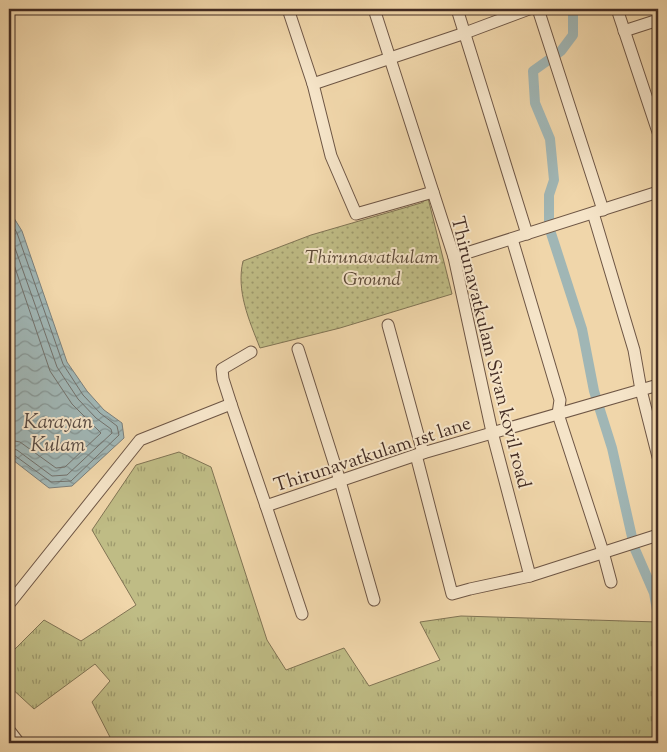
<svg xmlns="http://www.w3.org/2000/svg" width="667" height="752" viewBox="0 0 667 752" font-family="'Sorts Mill Goudy',serif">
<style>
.grass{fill:url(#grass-tufts);stroke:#817454}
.park{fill:url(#park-dots);stroke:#817454}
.water{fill:url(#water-waves);stroke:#7b7f7b}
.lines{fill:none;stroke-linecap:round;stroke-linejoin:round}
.shore{stroke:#72716c;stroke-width:1}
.canal{stroke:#a0b6b5;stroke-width:10}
.minor-casing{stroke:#6e5645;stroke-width:13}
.minor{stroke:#f5e4c8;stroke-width:11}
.labels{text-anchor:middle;stroke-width:4;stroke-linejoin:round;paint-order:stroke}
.park-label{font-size:19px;font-style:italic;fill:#5c4937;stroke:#f5e4c8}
.street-label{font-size:19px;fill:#432c23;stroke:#f5e4c8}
.water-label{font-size:20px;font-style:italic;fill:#564840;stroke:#f5e4c8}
</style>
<defs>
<pattern id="grass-tufts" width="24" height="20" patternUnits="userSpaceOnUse" patternTransform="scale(1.25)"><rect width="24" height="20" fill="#bfbc85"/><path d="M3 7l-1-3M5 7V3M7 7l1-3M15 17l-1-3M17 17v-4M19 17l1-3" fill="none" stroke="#9d996c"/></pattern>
<pattern id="park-dots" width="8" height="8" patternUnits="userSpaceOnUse" patternTransform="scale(1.25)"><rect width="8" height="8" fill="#bfbc85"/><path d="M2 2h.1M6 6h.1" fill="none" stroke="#9d996c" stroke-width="1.8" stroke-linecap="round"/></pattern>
<pattern id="water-waves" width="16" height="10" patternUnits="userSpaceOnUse" patternTransform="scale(1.25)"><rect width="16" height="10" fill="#a0b6b5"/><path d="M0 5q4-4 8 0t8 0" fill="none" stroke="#849493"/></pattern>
</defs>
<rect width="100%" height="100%" fill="#f0d6aa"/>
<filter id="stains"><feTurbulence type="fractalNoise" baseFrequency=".004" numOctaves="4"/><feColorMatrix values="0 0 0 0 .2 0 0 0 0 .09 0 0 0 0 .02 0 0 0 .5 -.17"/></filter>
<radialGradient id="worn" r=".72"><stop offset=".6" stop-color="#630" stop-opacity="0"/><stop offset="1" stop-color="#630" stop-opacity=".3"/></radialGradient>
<path class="grass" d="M 179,452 L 211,467 L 267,640 L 286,670 L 344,648 L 369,686 L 440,660 L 420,622 L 461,616 L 658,622 L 658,743 L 113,743 L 92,702 L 110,681 L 95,664 L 34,709 L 9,686 L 9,655 L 44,620 L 81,641 L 136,605 L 92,530 L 136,465 Z"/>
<path class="park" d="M 428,198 L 452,294 L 340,328 L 260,348 C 249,320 236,291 243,261 L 311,235 L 421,203 Z"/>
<path class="water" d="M 9,210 L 22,231 L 67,362 L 87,391 L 104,410 L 122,423 L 124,438 L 72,486 L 49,488 L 9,457 Z"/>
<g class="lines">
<g class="shore">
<path d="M 9,219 L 17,233 L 63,364 L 83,395 L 100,413 L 117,426 L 119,435 L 71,481 L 51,482 L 14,455 L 9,454"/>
<path d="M 9,231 L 57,367 L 78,399 L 96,418 L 111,429 L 112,433 L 67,475 L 52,476 L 17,450 L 9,448"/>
<path d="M 9,250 L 50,371 L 72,404 L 101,433 L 65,467 L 56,468 L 20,442 L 9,440"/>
</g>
<g class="canal">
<path d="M 573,9 L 573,35 L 561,51 L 533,71 L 535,103 L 550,139 L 554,180 L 549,195 L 549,227 L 582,329 L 594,391 L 612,448 L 632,537"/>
<path d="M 634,547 L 654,593 L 658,616"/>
</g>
<g class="minor-casing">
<g id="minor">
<path d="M 288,9 L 313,84 L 331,156 L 356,214 L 433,192"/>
<path d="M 374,9 L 454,257 L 492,432 L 530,576 L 658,535"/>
<path d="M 457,9 L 527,234"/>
<path d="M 538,9 L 603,210"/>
<path d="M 617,9 L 658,132"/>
<path d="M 624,31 L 658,20"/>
<path d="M 313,84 L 465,33 L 529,9"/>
<path d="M 593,213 L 634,350 L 641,390 L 658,457"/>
<path d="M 512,239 L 560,400 L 558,414 L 603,552 L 611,582"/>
<path d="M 454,257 L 658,192"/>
<path d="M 388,325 L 423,453"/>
<path d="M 298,349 L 340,481 L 374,600"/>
<path d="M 231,404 L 223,379 L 222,369 L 251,352"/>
<path d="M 416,455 L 452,594 L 470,589 L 530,576"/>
<path d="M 266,506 L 302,614"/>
<path d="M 9,604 L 140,440 L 231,404 L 266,506 L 416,455 L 658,385"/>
<path d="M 9,730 L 19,743"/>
</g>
</g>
<use href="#minor" class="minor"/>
</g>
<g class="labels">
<g class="park-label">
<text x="372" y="263">Thirunavatkulam<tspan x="372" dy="22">Ground</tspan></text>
</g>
<g class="street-label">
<text transform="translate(492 352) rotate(76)" y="7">Thirunavatkulam Sivan kovil road</text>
<text transform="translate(372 453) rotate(-18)" y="7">Thirunavatkulam 1st lane</text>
</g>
<g class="water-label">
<text x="58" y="428">Karayan<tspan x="58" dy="23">Kulam</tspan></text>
</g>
</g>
<rect width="667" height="752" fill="none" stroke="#f0d6aa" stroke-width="30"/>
<rect x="10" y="10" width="647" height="732" fill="none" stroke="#432c23" stroke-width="2.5"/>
<rect x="15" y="15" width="637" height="722" fill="none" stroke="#432c23"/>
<rect width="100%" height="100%" filter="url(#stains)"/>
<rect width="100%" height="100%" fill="url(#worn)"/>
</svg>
